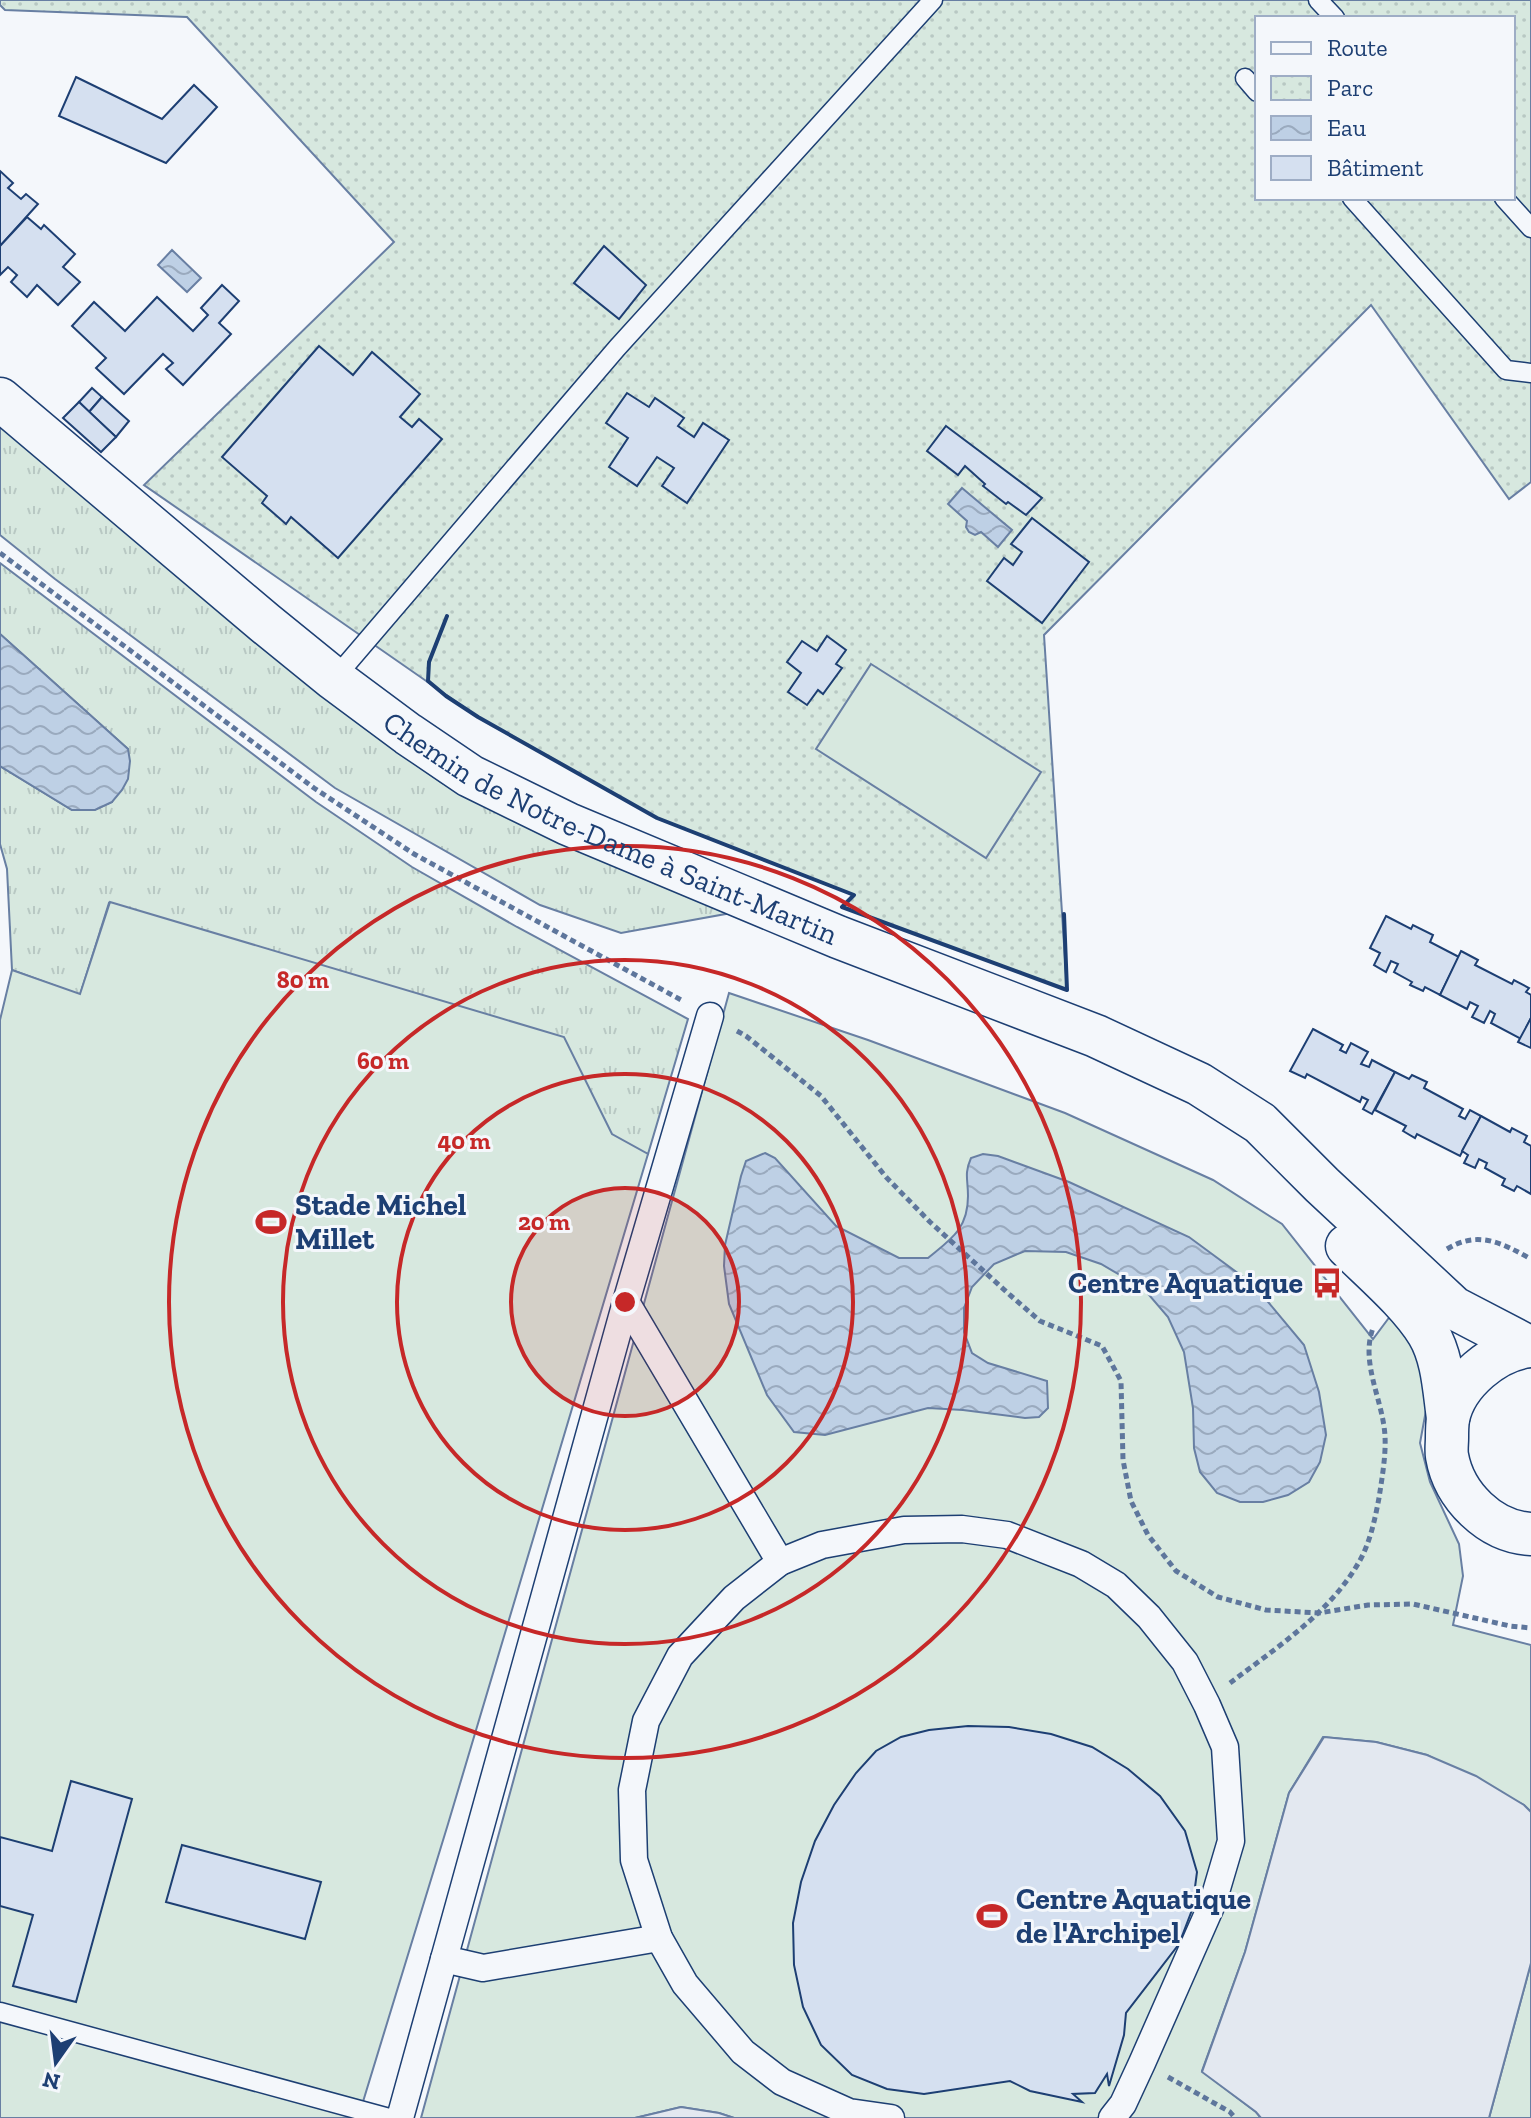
<svg xmlns="http://www.w3.org/2000/svg" width="1531" height="2118" viewBox="0 0 1531 2118" font-family="'Zilla Slab',serif">
<style>
.grass{fill:url(#grass-tufts);stroke:#687fa3;stroke-width:2}
.park{fill:url(#park-dots);stroke:#687fa3;stroke-width:2;fill-rule:evenodd}
.pitch{fill:#d7e8df;stroke:#687fa3;stroke-width:2}
.parking{fill:#e3e8f0;stroke:#687fa3;stroke-width:2}
.water{fill:url(#water-waves);stroke:#687fa3;stroke-width:2}
.building{fill:#d5e0f0;stroke:#1d3f73;stroke-width:2}
.lines{fill:none;stroke-linecap:round;stroke-linejoin:round}
.service-casing{stroke:#1d3f73;stroke-width:21}
.pedestrian-casing{stroke:#1d3f73;stroke-width:29}
.tertiary-casing{stroke:#1d3f73;stroke-width:45}
.path{stroke:#5e769c;stroke-width:5;stroke-dasharray:6 4;stroke-linecap:butt}
.service{stroke:#f4f7fb;stroke-width:18}
.pedestrian{stroke:#f4f7fb;stroke-width:26}
.tertiary{stroke:#f4f7fb;stroke-width:42}
.wall{stroke:#1d3f73;stroke-width:4}
.ring{fill:none;stroke:#c62828;stroke-width:4}
.labels{text-anchor:middle;stroke-width:6;stroke-linejoin:round;paint-order:stroke}
.street-label{font-size:30px;fill:#1d3f73;stroke:#f4f7fb}
.poi-label{font-size:30px;font-weight:bold;fill:#1d3f73;stroke:#f4f7fb;text-anchor:start}
.centre{fill:#c62828;stroke:#f4f7fb;stroke-width:4}
.ring-label{font-size:24px;text-anchor:middle;font-weight:bold;fill:#c62828;stroke:#f4f7fb;stroke-width:6;stroke-linejoin:round;paint-order:stroke}
</style>
<defs>
<pattern id="grass-tufts" width="24" height="20" patternUnits="userSpaceOnUse" patternTransform="scale(2)"><rect width="24" height="20" fill="#d7e8df"/><path d="M3 7l-1-3M5 7V3M7 7l1-3M15 17l-1-3M17 17v-4M19 17l1-3" fill="none" stroke="#b8c8c3"/></pattern>
<pattern id="park-dots" width="8" height="8" patternUnits="userSpaceOnUse" patternTransform="scale(2)"><rect width="8" height="8" fill="#d7e8df"/><path d="M2 2h.1M6 6h.1" fill="none" stroke="#b8c8c3" stroke-width="1.8" stroke-linecap="round"/></pattern>
<pattern id="water-waves" width="16" height="10" patternUnits="userSpaceOnUse" patternTransform="scale(2)"><rect width="16" height="10" fill="#bed0e5"/><path d="M0 5q4-4 8 0t8 0" fill="none" stroke="#9aaabe"/></pattern>
</defs>
<rect width="100%" height="100%" fill="#f4f7fb"/>
<!-- grass -->
<g class="grass">
<path d="M0 421 128 520 251 639 366 729 442 783 522 822 731 913 621 933 540 905 335 788 55 579 0 535Z"/>
<path d="M0 563 316 802 412 867 517 927 688 1019 648 1154 606 1146 109 903 80 995 12 970 7 869 0 844V766L72 810H94L112 802 128 749 0 634Z"/>
</g>
<!-- park -->
<path class="park" d="M0 0H1531V482L1509 499 1371 305 1044 635 1067 990 842 907 854 895 657 818 478 717 144 485 394 242 187 17 5 10 0 5ZM1257 18H1513V198H1257Z"/>
<!-- pitch -->
<g class="pitch">
<path d="M871 664 1041 772 986 858 816 749Z"/>
<path d="M110 902 564 1037 612 1134 648 1154 448 1824 358 2118H0V1020L12 970 80 994Z"/>
<path d="M729 993 868 1040 1065 1113 1213 1180 1282 1224 1373 1339 1391 1315 1415 1342 1429 1394 1420 1443 1430 1482 1459 1544 1463 1576 1453 1625 1531 1645V1812L1524 1805 1427 1755 1376 1742 1323 1737 1289 1793 1245 1952 1202 2071 1256 2112 1261 2118H734L719 2113 681 2107 635 2118H421Z"/>
<path d="M1531 1963V2118H1489Z"/>
</g>
<!-- parking -->
<g class="parking">
<path d="M1324 1737 1376 1742 1427 1755 1476 1776 1524 1805 1531 1812V1963L1489 2118H1261L1256 2112 1202 2072 1245 1952 1289 1793Z"/>
<path d="M681 2107 719 2113 734 2118H635Z"/>
</g>
<!-- water -->
<g class="water">
<path d="M172 250 201 278 187 292 158 265Z"/>
<path d="M962 488 1012 530 998 547 981 532 975 535 969 532 966 527 967 521 948 504Z"/>
<path d="M0 634 128 749 130 761 128 779 122 790 112 802 95 810H72L0 766Z"/>
<path d="M765 1153 775 1158 836 1226 899 1258H928C951 1239 968 1229 968 1196 968 1179 964 1174 971 1158L983 1154 998 1156 1069 1182 1189 1237 1254 1285 1304 1345 1319 1392 1326 1435 1320 1462 1309 1482 1288 1495 1263 1502H1240L1217 1493 1200 1472 1194 1448 1193 1408 1184 1352 1168 1317 1144 1289 1101 1264 1066 1252 1025 1251 994 1264 972 1287 964 1308V1332L972 1353 988 1363 1047 1381 1048 1408 1039 1417 1025 1418 963 1410 928 1408 825 1435 794 1432 767 1395 729 1304 724 1266 725 1245 741 1176 746 1161Z"/>
</g>
<!-- building -->
<g class="building">
<path d="M76 77 162 119 194 85 217 107 166 163 59 116Z"/>
<path d="M0 171 13 183 8 188 21 199 26 194 38 204 0 246Z"/>
<path d="M27 217 41 229 44 225 75 254 63 267 80 282 58 305 37 285 27 297 11 282 17 275 8 267 0 275V246Z"/>
<path d="M604 246 646 285 619 319 574 283Z"/>
<path d="M222 285 239 301 219 323 231 334 183 385 166 369 173 363 163 354 124 394 96 368 106 358 72 326 94 302 125 331 157 297 193 331 208 315 201 308Z"/>
<path d="M319 346 353 375 372 352 420 394 400 417 412 427 419 419 442 439 338 558 291 517 286 524 262 503 267 496 222 457Z"/>
<path d="M92 388 102 397 89 412 79 402Z"/>
<path d="M627 393 649 407 655 398 684 418 678 426 694 437 703 423 729 440 687 503 662 486 674 468 657 457 637 486 609 467 628 438 606 423Z"/>
<path d="M102 397 129 421 116 437 89 412Z"/>
<path d="M79 402 116 437 101 452 63 418Z"/>
<path d="M946 426 1042 498 1026 515 1008 502 1006 504 983 486 985 484 965 466 958 475 927 451Z"/>
<path d="M1032 518 1089 562 1042 623 987 581 1004 558 1013 565 1022 552 1011 544Z"/>
<path d="M827 636 846 650 836 664 842 668 823 694 818 690 807 705 788 692 801 673 787 662 802 641 817 651Z"/>
<path d="M1386 916 1411 929 1413 925 1433 935 1430 942 1459 957 1440 995 1425 987 1423 991 1410 985 1412 982 1394 972 1398 964 1391 961 1386 972 1374 965 1380 953 1370 948Z"/>
<path d="M1461 951 1478 960 1475 965 1512 984 1514 980 1529 988 1526 992 1531 995V1018L1521 1039 1491 1023 1495 1014 1490 1011 1484 1023 1472 1017 1478 1006 1470 1002 1467 1009 1440 995Z"/>
<path d="M1531 1018V1048L1518 1042Z"/>
<path d="M1313 1029 1343 1045 1340 1050 1346 1053 1351 1043 1368 1052 1361 1064 1369 1067 1372 1060 1395 1072 1372 1114 1363 1109 1368 1100 1362 1097 1360 1102 1307 1074 1305 1078 1290 1071Z"/>
<path d="M1395 1072 1409 1079 1412 1075 1427 1082 1424 1088 1463 1109 1459 1116 1465 1119 1470 1110 1481 1116 1460 1156 1417 1134 1415 1138 1403 1131 1406 1126 1375 1110Z"/>
<path d="M1481 1116 1510 1132 1512 1128 1527 1136 1524 1142 1531 1146V1194L1517 1186 1514 1191 1502 1185 1505 1179 1485 1168 1487 1163 1479 1159 1475 1168 1464 1163 1468 1155 1462 1151Z"/>
<path d="M968 1726 1009 1727 1051 1734 1092 1747 1128 1769 1160 1796 1185 1831 1197 1872 1192 1910 1179 1944 1126 2013 1124 2035 1109 2086 1107 2074 1095 2093 1073 2094 1082 2102 1030 2091 1010 2081 924 2094 887 2089 852 2075 821 2045 803 2007 794 1965 793 1923 801 1882 815 1841 834 1805 856 1773 876 1751 901 1737 929 1730Z"/>
<path d="M71 1781 132 1799 76 2002 13 1986 33 1915 0 1906V1837L52 1851Z"/>
<path d="M182 1845 321 1882 305 1939 166 1902Z"/>
</g>
<g class="lines">
<!-- service casing -->
<g class="service-casing">
<g id="service">
<path d="M1318 0 1335 18"/>
<path d="M1245 78 1257 92"/>
<path d="M1352 198 1506 370 1531 373"/>
<path d="M1504 198 1531 228"/>
<path d="M334 679 617 348 933 0"/>
<path d="M0 2012 389 2118"/>
</g>
</g>
<!-- pedestrian casing -->
<g class="pedestrian-casing">
<g id="pedestrian">
<path d="M626 1302 780 1562"/>
<path d="M659 1938 483 1968 444 1959 626 1302 710 1016"/>
<path d="M400 2118 444 1959"/>
<path d="M891 2118 849 2112 782 2082 743 2052 685 1984 659 1938 634 1860 632 1790 646 1721 680 1656 734 1598 780 1562 822 1545 904 1530 962 1529 1007 1535 1081 1564 1116 1585 1149 1617 1185 1662 1207 1705 1225 1747 1231 1841 1213 1902 1142 2063 1123 2104 1112 2118"/>
</g>
</g>
<!-- tertiary casing -->
<g class="tertiary-casing">
<g id="tertiary">
<path id="s1" d="M0 399 265 623 334 679 408 734 470 776 568 824 838 937 1096 1036 1199 1084 1260 1123 1322 1185 1454 1308 1527 1346"/>
<path d="M1347 1246C1373 1272 1409 1302 1428 1333 1443 1358 1444 1390 1448 1418"/>
<path d="M1531 1346C1495 1349 1455 1383 1448 1419 1447 1425 1447 1432 1447 1438 1447 1443 1446 1450 1447 1456 1454 1496 1490 1532 1531 1534"/>
</g>
</g>
<!-- path -->
<g class="path">
<path d="M0 553 314 788 414 854 683 1001"/>
<path d="M737 1031 746 1036 821 1096 886 1177 930 1222 1010 1295 1040 1321 1102 1346 1121 1381 1123 1460 1131 1501 1148 1535 1176 1571 1218 1597 1266 1610 1319 1613 1368 1605 1413 1604 1510 1626 1531 1628"/>
<path d="M1447 1249C1478 1230 1502 1243 1531 1259"/>
<path d="M1230 1683C1276 1648 1330 1613 1359 1562 1370 1543 1375 1519 1379 1498 1382 1478 1386 1456 1385 1436 1383 1400 1360 1363 1373 1328"/>
<path d="M1168 2077 1230 2112 1235 2118"/>
</g>
<!-- service -->
<use href="#service" class="service"/>
<!-- pedestrian -->
<use href="#pedestrian" class="pedestrian"/>
<!-- tertiary -->
<use href="#tertiary" class="tertiary"/>
<!-- wall -->
<path class="wall" d="M447 616 429 662 428 681 446 696 478 717 657 818 854 895 842 907 1067 990 1064 914"/>
</g>
<!-- distance rings -->
<circle cx="625" cy="1302" r="114" fill="#c62828" fill-opacity=".12"/>
<g class="ring">
<circle cx="625" cy="1302" r="114"/>
<circle cx="625" cy="1302" r="228"/>
<circle cx="625" cy="1302" r="342"/>
<circle cx="625" cy="1302" r="456"/>
</g>
<!-- icons -->
<defs>
<g id="stadium-bare" transform="scale(2.4)"><path d="M0-5a6.5 5 0 1 0 0 10a6.5 5 0 1 0 0-10ZM-3.5-1.8h7v3.6h-7Z" fill="#c62828" stroke="#f4f7fb" stroke-width="2.5" paint-order="stroke"/></g>
<g id="bus-bare" transform="scale(2.4)"><path d="M-5-6H5V4H4V6H2V4H-2V6H-4V4H-5ZM-3.5-4V0h7V-4ZM-3.5 1.2v1.5H-2V1.2ZM2 1.2v1.5H3.5V1.2Z" fill="#c62828" stroke="#f4f7fb" stroke-width="2.5" paint-order="stroke"/></g>
</defs>
<g fill-rule="evenodd">
<use href="#stadium-bare" x="271" y="1222"/>
<use href="#bus-bare" x="1327" y="1283"/>
<use href="#stadium-bare" x="992" y="1916"/>
</g>
<g class="labels">
<!-- street labels -->
<g class="street-label">
<text dy="10" stroke="none"><textPath href="#s1" startOffset="752">Chemin de Notre-Dame à Saint-Martin</textPath></text>
</g>
<!-- poi labels -->
<g class="poi-label">
<text x="295" y="1215">Stade Michel<tspan x="295" dy="34">Millet</tspan></text>
<text x="1303" y="1293" text-anchor="end">Centre Aquatique</text>
<text x="1016" y="1909">Centre Aquatique<tspan x="1016" dy="34">de l'Archipel</tspan></text>
</g>
</g>
<circle cx="625" cy="1302" r="12" class="centre"/>
<g class="ring-label">
<text x="303" y="988">80 m</text>
<text x="383" y="1069">60 m</text>
<text x="464" y="1149">40 m</text>
<text x="544" y="1230">20 m</text>
</g>
<!-- legend -->
<rect x="1255" y="16" width="260" height="184" fill="#f4f7fb" stroke="#9eadc5" stroke-width="2"/>
<rect x="1271" y="42" width="40" height="12" fill="#f4f7fb" stroke="#9eadc5" stroke-width="2"/>
<text x="1327" y="56" font-size="24" fill="#1d3f73">Route</text>
<rect x="1271" y="76" width="40" height="24" fill="url(#park-dots)" stroke="#9eadc5" stroke-width="2"/>
<text x="1327" y="96" font-size="24" fill="#1d3f73">Parc</text>
<rect x="1271" y="116" width="40" height="24" fill="url(#water-waves)" stroke="#9eadc5" stroke-width="2"/>
<text x="1327" y="136" font-size="24" fill="#1d3f73">Eau</text>
<rect x="1271" y="156" width="40" height="24" fill="#d5e0f0" stroke="#9eadc5" stroke-width="2"/>
<text x="1327" y="176" font-size="24" fill="#1d3f73">Bâtiment</text>
<!-- north arrow -->
<g transform="translate(56 2062) rotate(194)" stroke="#f4f7fb" stroke-width="6" paint-order="stroke">
<path d="M0-6L14 30L0 20L-14 30Z" fill="#1d3f73"/>
<text y="-12" font-size="22" font-weight="bold" text-anchor="middle" fill="#1d3f73">N</text>
</g>
</svg>
